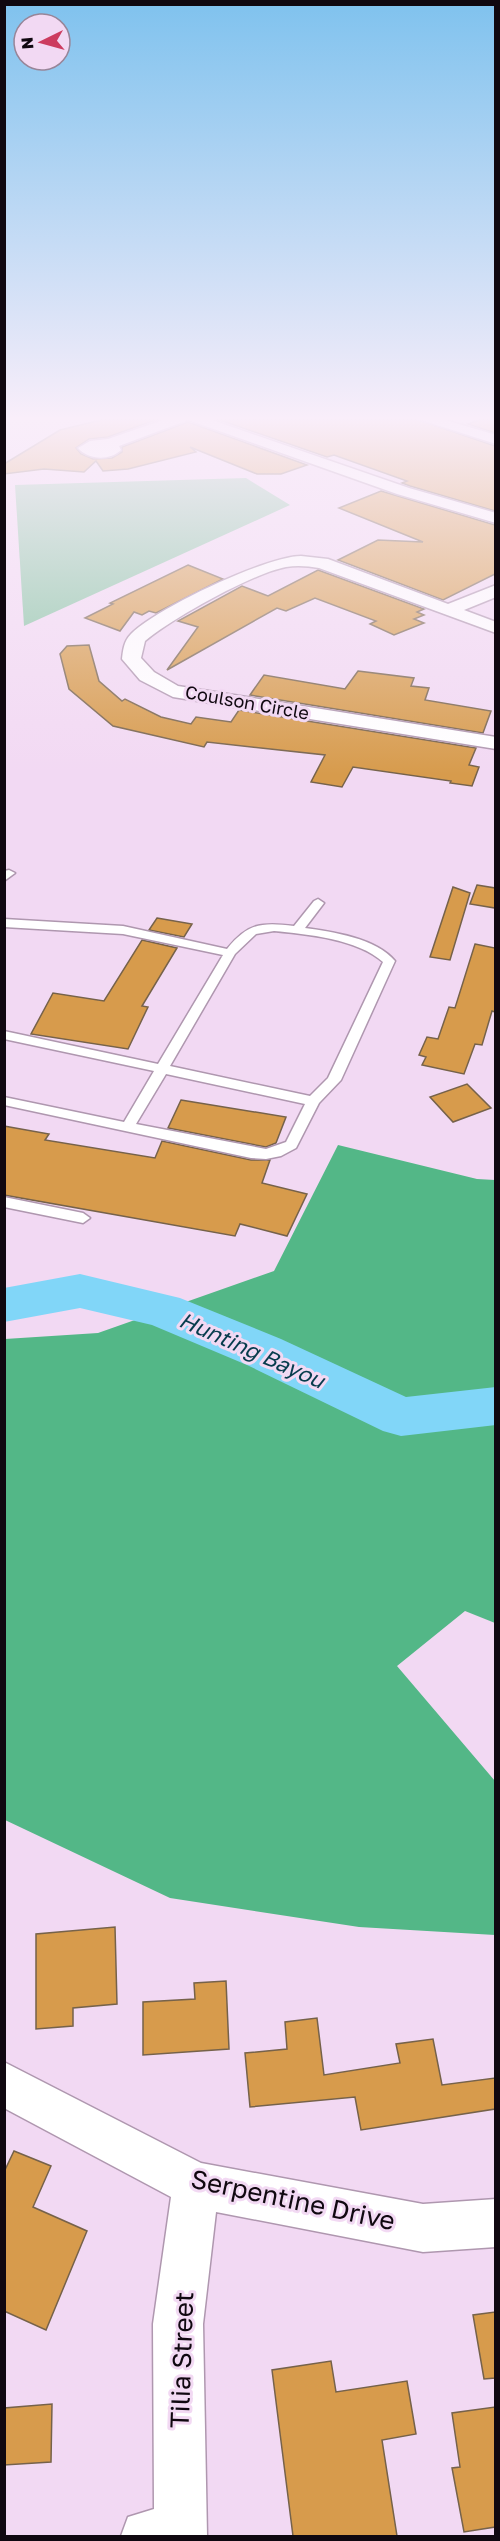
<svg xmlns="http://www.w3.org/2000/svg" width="500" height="2541" viewBox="0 0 500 2541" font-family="'Golos Text',sans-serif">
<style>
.green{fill:#87c4a3}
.forest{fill:#53b787}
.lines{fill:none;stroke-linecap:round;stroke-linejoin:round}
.river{fill:#81d6f8;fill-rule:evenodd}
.building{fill:#d79b4c;stroke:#76624a;stroke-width:1.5}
.lane-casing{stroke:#af97af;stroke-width:3}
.street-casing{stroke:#af97af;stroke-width:3}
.lane{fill:#fff;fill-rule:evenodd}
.street{fill:#fff;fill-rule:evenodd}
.labels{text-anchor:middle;stroke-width:6;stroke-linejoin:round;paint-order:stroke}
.far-street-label{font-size:18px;fill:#100810;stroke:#f2d9f3}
.water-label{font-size:22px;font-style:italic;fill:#073c4d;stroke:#f2d9f3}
.near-street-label{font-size:26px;fill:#100810;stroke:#f2d9f3}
</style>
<rect width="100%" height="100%" fill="#f2d9f3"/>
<!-- green -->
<path class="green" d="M246 478 290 505 24 626 15 485Z"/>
<!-- forest -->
<path class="forest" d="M338 1145 477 1179 495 1180V1623L465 1611 397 1666 495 1781V1935L359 1927 170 1898 5 1820V1339L98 1333 274 1271Z"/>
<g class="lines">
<!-- river -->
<path class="river" d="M80 1274 180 1298 281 1339 406 1397 496 1387V1425L401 1436 383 1431 247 1365 152 1325 80 1308 4 1322V1288Z"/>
</g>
<!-- building -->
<g class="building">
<path d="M105 419H158L108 437 89 439 76 448 81 454 93 459 112 458 122 452V447L188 422 307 465 281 474H257L190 447 196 452 128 469 103 471 96 461 84 472 44 469 4 474V464L60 430Z"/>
<path d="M217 419H416L495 446V511L410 486 402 483 407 481 334 455 327 457Z"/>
<path d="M481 419H495V433L468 424Z"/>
<path d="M381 491 495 525V574L443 600 338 560 378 540 423 542 339 508Z"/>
<path d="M188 565 223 579 156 613 149 611 142 615 134 612 120 631 85 618 113 604 110 603Z"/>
<path d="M318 570 424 609 417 612 424 615 414 619 424 623 394 635 370 624 376 621 315 598 286 611 277 608 167 670 198 627 178 621 242 586 268 596Z"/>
<path d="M89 645 99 681 122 701 125 699 161 717 191 724 196 717 231 722 239 710 476 748 469 765 479 767 472 786 450 783 451 781 353 767 342 787 311 782 325 755 207 742 204 747 113 726 69 689 60 654 67 646Z"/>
<path d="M358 671 414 678 411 686 429 688 425 700 491 711 483 733 250 695 264 675 345 689Z"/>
<path d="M477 885 495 888V908L470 904Z"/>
<path d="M453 887 470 893 450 960 430 957Z"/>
<path d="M157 918 192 924 184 937 149 930Z"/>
<path d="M142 940 177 948 142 1006 148 1007 128 1049 31 1034 53 993 104 1001Z"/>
<path d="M475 944 495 948V1012L492 1011 482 1045 475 1044 464 1074 422 1065 426 1057 419 1055 427 1037 438 1039 449 1007 455 1008Z"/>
<path d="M467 1084 491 1108 453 1122 430 1097Z"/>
<path d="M181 1100 286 1117 276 1143 266 1147 168 1128Z"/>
<path d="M4 1126 49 1134 45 1140 155 1158 162 1141 251 1160H270L262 1183 307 1194 287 1236 240 1224 235 1236 4 1195Z"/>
<path d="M115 1927 117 2004 73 2008V2026L36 2029V1934Z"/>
<path d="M226 1981 229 2049 143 2055V2002L195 1999 194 1983Z"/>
<path d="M317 2018 324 2075 400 2063 396 2044 433 2039 442 2085 495 2078V2109L361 2130 355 2097 250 2107 245 2053 287 2049 285 2022Z"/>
<path d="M14 2151 51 2166 33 2207 87 2231 46 2330 4 2311V2172Z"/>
<path d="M495 2312V2378L484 2379 473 2315Z"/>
<path d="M331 2361 336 2392 407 2381 416 2434 382 2440 397 2536H293L272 2370Z"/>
<path d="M52 2404 51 2462 4 2465V2408Z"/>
<path d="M495 2407V2527L464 2532 452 2468 460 2467 452 2413Z"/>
</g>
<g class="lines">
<!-- lane casing -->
<g class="lane-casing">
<g id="lane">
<path d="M9 870 15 873 4 881V871Z"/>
<path d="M318 899 324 903 305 928C333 932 376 938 395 961L341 1080 319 1103 296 1148 281 1156 266 1159 251 1158 4 1105V1097L124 1122 154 1071 4 1039V1031L158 1064 223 955 123 934 4 927V919L123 926 227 949C248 923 262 922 294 926L314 901ZM274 931C306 934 358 939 383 962L328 1078 310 1096 170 1066 235 954 256 934ZM166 1074 305 1104 286 1142 266 1149 136 1124Z"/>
<path d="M4 1197 83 1213 90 1218 83 1223 4 1207Z"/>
</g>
</g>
<!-- street casing -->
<g class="street-casing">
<g id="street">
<path d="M166 419H209L409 488 496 513V523L397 494 188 420 119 446 121 450C110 461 88 460 78 448L90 441 108 439Z"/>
<path d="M418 419H442L496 435V444Z"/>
<path d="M301 556 328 559 448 604 496 585V597L464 610 496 622V633L319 568C308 566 297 565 286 567 251 574 173 618 145 641L141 658 154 672 178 686 496 737V749L173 697 140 680 122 659C123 650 124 641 131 634 155 609 267 556 301 556Z"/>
<path d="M4 2062 201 2163 423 2204 496 2199V2247L423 2252 216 2212 203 2324 207 2536H121L128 2517 154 2509 153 2324 171 2197 4 2108Z"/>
</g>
</g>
<!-- lane -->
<use href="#lane" class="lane"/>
<!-- street -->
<use href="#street" class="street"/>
</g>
<!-- sky -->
<linearGradient id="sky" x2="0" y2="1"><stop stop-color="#7fc2ee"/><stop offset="0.54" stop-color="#f9eefa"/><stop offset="1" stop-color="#f9eefa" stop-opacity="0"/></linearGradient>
<rect width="500" height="775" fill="url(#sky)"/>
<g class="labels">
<!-- far-street labels -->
<g class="far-street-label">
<text transform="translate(247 703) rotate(10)" y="6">Coulson Circle</text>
</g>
<!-- water labels -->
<g class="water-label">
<text transform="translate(252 1350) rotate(24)" y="8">Hunting Bayou</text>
</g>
<!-- near-street labels -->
<g class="near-street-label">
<text transform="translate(293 2200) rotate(12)" y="9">Serpentine Drive</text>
<text transform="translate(182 2360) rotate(-88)" y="9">Tilia Street</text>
</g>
</g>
<!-- border -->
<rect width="500" height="2541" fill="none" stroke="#100810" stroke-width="12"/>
<!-- north arrow -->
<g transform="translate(42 42) rotate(265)"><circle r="28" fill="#f2d9f3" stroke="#988598" stroke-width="1.5"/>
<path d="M0-4.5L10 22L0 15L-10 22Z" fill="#cc3c5f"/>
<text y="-9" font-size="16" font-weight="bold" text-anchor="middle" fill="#100810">N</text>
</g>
</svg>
